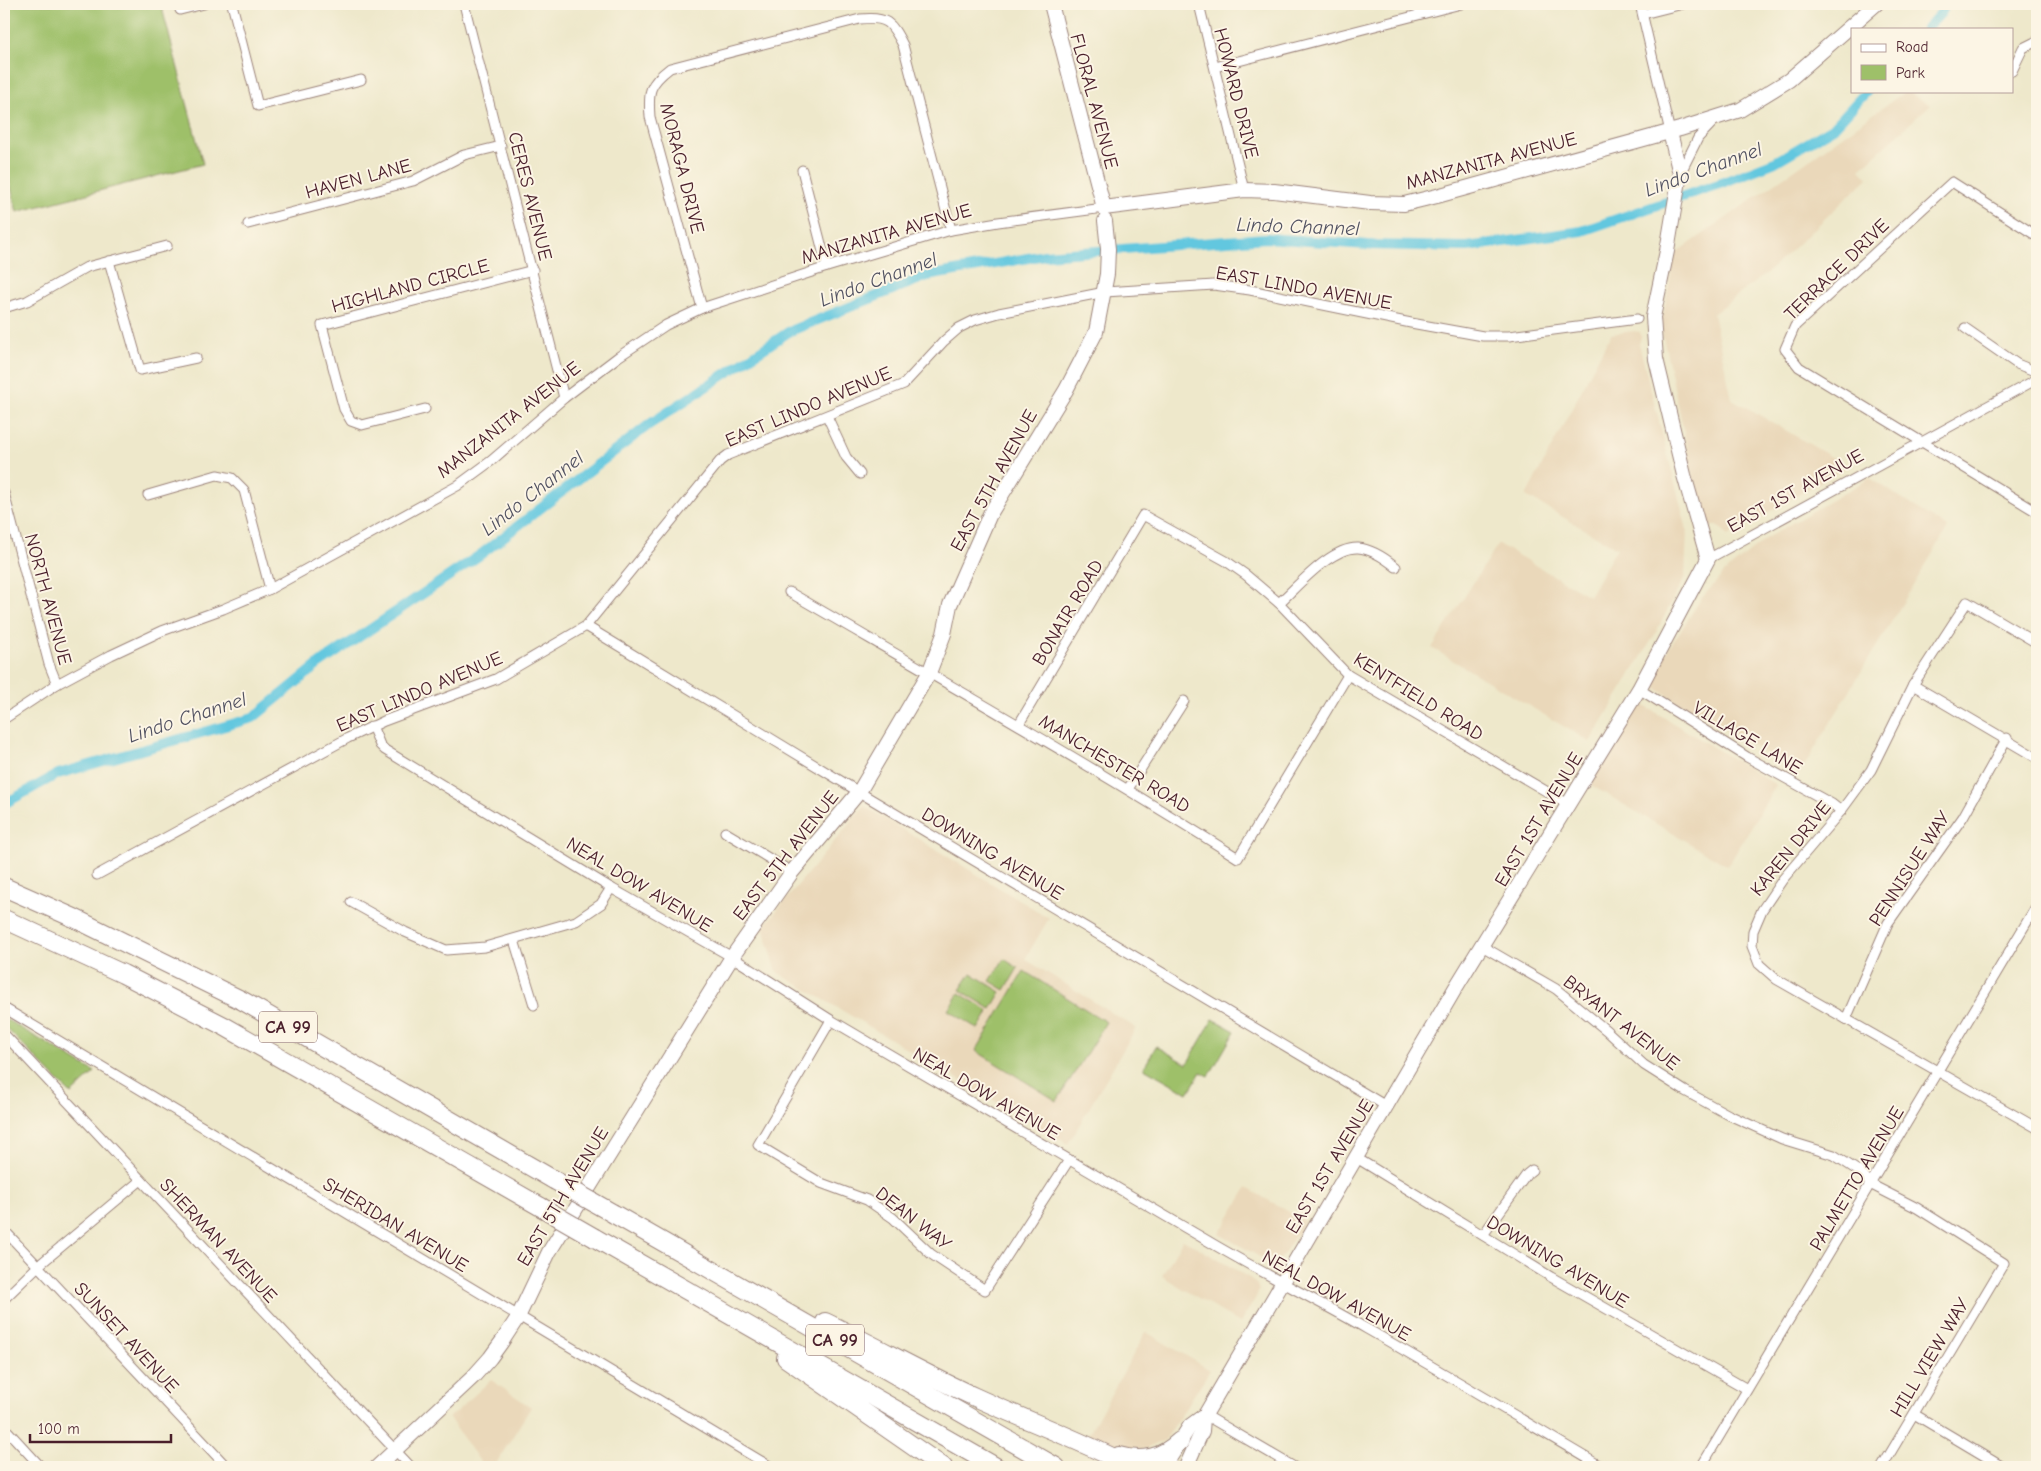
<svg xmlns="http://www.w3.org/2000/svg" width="2041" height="1471" viewBox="0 0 2041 1471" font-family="'Comic Neue',sans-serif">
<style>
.built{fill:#ead8ba}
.green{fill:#9ec069;stroke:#74704a}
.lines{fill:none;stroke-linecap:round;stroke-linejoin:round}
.canal{stroke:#62c7df;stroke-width:10}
.street-casing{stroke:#9c847b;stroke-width:11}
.secondary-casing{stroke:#9c847b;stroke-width:16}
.highway-casing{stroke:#9c847b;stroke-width:20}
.street{stroke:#fff;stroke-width:9}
.secondary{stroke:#fff;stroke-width:14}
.highway{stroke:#fff;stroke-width:18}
.highway-bridge-casing{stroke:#9c847b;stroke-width:20;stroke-linecap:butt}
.highway-bridge{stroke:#fff;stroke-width:18}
.labels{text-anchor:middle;stroke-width:4;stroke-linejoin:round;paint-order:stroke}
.shield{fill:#fcf5e5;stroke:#7f5f63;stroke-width:1}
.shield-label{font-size:18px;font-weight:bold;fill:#4a1f2b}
.street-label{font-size:19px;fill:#4a1f2b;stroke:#fcf5e5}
.water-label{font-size:20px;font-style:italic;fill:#515161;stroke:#fcf5e5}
</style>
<rect width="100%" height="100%" fill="#fcf5e5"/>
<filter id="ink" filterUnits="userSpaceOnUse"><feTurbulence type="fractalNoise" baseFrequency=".02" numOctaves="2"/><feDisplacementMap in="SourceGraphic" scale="10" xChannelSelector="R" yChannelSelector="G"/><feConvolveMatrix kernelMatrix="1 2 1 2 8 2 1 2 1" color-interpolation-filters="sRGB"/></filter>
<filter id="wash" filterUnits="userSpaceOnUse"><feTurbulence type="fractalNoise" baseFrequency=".0096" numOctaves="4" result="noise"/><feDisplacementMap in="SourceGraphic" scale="20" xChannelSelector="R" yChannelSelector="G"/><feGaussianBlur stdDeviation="1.12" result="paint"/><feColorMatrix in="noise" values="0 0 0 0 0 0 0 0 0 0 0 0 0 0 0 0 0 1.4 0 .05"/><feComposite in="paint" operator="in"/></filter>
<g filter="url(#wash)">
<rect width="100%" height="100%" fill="#eee8cb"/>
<!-- built -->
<g class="built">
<path d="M1906 91 1930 105 1860 169 1868 178 1768 272 1713 314 1732 399 1847 466 1728 536 1723 530 1715 525 1705 529 1661 327 1675 254Z"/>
<path d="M1634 331 1640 332 1641 337 1639 344 1687 530 1685 576 1654 636 1590 742 1432 648 1498 544 1589 596 1617 548 1526 496 1611 334Z"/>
<path d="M1870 478 1948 528 1800 773 1652 686 1653 673 1701 599 1725 572 1768 537Z"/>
<path d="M1645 706 1776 785 1728 866 1589 784 1635 709Z"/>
<path d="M864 806 1049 918 1025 959 1136 1028 1068 1144 777 972 763 927Z"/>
<path d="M1247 1188 1305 1221 1277 1264 1271 1263 1219 1234Z"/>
<path d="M1183 1239 1251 1279 1257 1285 1259 1291 1254 1301 1240 1323 1162 1276Z"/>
<path d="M1146 1332 1210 1370 1165 1440 1146 1449 1120 1448 1087 1437Z"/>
<path d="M491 1380 531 1407 494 1467H484L449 1418Z"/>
</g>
<!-- green -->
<g class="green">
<path d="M4 4H161L203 164 17 212 4 160Z"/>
<path d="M1004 959 1018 968 1005 990 990 981Z"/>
<path d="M1024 971 1106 1022 1057 1101 976 1051Z"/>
<path d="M971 973 1001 992 991 1009 960 990Z"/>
<path d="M959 993 989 1011 978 1029 948 1010Z"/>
<path d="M1213 1019 1235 1031 1209 1076 1201 1072 1188 1093 1144 1068 1156 1046 1187 1064Z"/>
<path d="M5 1020 9 1021 95 1072 71 1094 4 1026Z"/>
</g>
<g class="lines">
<!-- canal -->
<g class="canal">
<path d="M1926 29 1941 13 1946 4"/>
<path d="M4 804 58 774 253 718 319 664 480 555 650 424 790 331 927 276 1045 255 1266 238 1368 245 1467 247 1582 231 1719 184 1775 162 1833 128 1867 91"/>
</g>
</g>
</g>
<g filter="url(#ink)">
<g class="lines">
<!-- street casing -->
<g class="street-casing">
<g id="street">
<path d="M232 4 258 106 361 80"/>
<path d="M464 4 564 398"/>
<path d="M1199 4 1244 190"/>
<path d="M1640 4 1670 132"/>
<path d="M180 10 204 4"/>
<path d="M1643 14 1683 4"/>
<path d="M1215 67 1461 4"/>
<path d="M2012 71 2023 48 2037 41"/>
<path d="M802 170 827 267"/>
<path d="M1680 174 1698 138 1715 120"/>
<path d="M248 224 413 181 464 155 501 146"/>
<path d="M2037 236 1952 182 1795 326 1785 349 1799 367 2037 512"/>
<path d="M109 261 140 370 196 358"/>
<path d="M4 308 27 301 87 267 167 246"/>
<path d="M702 308 650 117C648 91 649 84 670 68L860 19C887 16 891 22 903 45L951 230"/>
<path d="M1965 328 2017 364 2037 372"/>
<path d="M425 409 362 425 351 421 344 409 322 325 533 270"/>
<path d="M827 416 846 457 860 474"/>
<path d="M4 493 49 664 57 684"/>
<path d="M148 495 217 475 232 478 244 490 270 589"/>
<path d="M1708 559 2037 379"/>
<path d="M789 592C939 679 1091 765 1238 858L1348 675"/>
<path d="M1279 603C1298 586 1331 547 1358 548 1372 549 1385 558 1396 567"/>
<path d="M586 626 859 792 1386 1106"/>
<path d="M2037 643 1967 602 1913 685 1871 770 1841 811 1783 879 1762 910 1753 931 1752 946 1759 964 1776 979 2037 1128"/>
<path d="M1913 685 2037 758"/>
<path d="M1639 689 1747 757 1832 804 1841 811"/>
<path d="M4 719 57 684 111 655 162 631 223 609 270 589 457 486 491 461 564 398 618 357 666 325 702 308 827 267 951 230 998 222 1104 208V213"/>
<path d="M1019 724 1143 515 1226 561 1246 575 1279 603 1348 675 1568 804"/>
<path d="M372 726 380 745 385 750 611 888 732 957 831 1020 1208 1241C1260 1272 1315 1299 1367 1329 1446 1374 1524 1421 1602 1467"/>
<path d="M1128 789 1184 701"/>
<path d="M725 832 792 872"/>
<path d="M97 875 348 738 384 721 496 679 586 626 720 461 728 455 904 384 944 341 959 328 975 320 999 313 1105 292 1214 285 1250 290 1411 323 1483 336H1509L1637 319"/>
<path d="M351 902 405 932 446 950 485 947 576 921 601 904 611 888"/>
<path d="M514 940 534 1005"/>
<path d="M1482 946 1556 989 1606 1030 1644 1065 1685 1091 1729 1115 1782 1139 1834 1155 1863 1174 1870 1184 1917 1208 2004 1263 1882 1467"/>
<path d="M4 1008 771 1467"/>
<path d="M1846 1019 1888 923 1963 817 2007 738"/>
<path d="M831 1020 758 1145 821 1183 867 1200 893 1218 931 1254 985 1290 1069 1160"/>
<path d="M4 1034 411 1467"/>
<path d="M1355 1157 1551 1277 1747 1389"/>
<path d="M4 1230 227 1467"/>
<path d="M1483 1235 1527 1174 1532 1170"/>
<path d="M4 1299 38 1266 141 1180"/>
<path d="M1914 1414 2003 1467"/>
<path d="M1205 1415 1294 1467"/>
<path d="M4 1427 41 1467"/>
<path d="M1701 1467 2037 905"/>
</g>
</g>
<!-- secondary casing -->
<g class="secondary-casing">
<g id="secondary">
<path d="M1051 4 1104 208 1244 190 1274 191 1370 203 1404 204 1437 196 1680 129 1740 110 1789 80 1876 4"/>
<path d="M377 1467 473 1377 490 1358 503 1340 518 1317 549 1252 732 957 792 872 859 792 929 673 944 634 950 605 990 514 1066 390 1096 332 1107 274 1108 249 1105 221"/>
<path d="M1164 1467 1190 1426 1205 1415 1456 987 1639 689 1708 559 1684 475 1656 359 1653 317 1667 251 1680 174 1670 132"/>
<path d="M1186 1467 1202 1431 1203 1418"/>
</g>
</g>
<!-- highway casing -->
<g class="highway-casing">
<g id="highway">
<path d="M4 887 74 918 243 1001 554 1180"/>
<path d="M4 919 123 974 224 1026 541 1207"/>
<path d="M614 1214 1056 1467"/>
<path d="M595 1238 996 1467"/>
<path d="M825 1322C876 1346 924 1374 975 1397 1027 1421 1081 1440 1132 1467"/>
<path d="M786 1358 943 1467"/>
<path d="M1119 1456C1144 1463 1162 1458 1180 1441"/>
</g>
</g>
<!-- street -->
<use href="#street" class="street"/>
<!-- secondary -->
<use href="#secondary" class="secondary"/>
<!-- highway -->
<use href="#highway" class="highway"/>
<!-- highway-bridge casing -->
<g class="highway-bridge-casing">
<g id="highway-bridge">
<path d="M554 1180 614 1214"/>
<path d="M541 1207 595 1238"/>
</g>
</g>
<!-- highway-bridge -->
<use href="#highway-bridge" class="highway-bridge"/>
</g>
</g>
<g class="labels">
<!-- shield labels -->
<g class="shield">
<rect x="259" y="1011.5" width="58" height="31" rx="4"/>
<rect x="806" y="1324.5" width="58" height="31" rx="4"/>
</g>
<g class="shield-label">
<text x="288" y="1033">CA 99</text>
<text x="835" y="1346">CA 99</text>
</g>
<!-- street labels -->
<g class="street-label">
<text transform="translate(1237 93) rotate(76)" y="7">HOWARD DRIVE</text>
<text transform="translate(1095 101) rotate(75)" y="7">FLORAL AVENUE</text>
<text transform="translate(1491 160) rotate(-15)" y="7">MANZANITA AVENUE</text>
<text transform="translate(683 168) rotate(76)" y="7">MORAGA DRIVE</text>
<text transform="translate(358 178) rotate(-15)" y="7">HAVEN LANE</text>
<text transform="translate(531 196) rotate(76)" y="7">CERES AVENUE</text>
<text transform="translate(886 233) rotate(-16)" y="7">MANZANITA AVENUE</text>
<text transform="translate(1836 269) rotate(-44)" y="7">TERRACE DRIVE</text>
<text transform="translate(410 285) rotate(-15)" y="7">HIGHLAND CIRCLE</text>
<text transform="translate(1304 287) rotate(10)" y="7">EAST LINDO AVENUE</text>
<text transform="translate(808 406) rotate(-23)" y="7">EAST LINDO AVENUE</text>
<text transform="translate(508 419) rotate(-38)" y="7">MANZANITA AVENUE</text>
<text transform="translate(993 480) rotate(-61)" y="7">EAST 5TH AVENUE</text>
<text transform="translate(1795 490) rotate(-29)" y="7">EAST 1ST AVENUE</text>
<text transform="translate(49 599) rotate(75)" y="7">NORTH AVENUE</text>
<text transform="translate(1067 612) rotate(-59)" y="7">BONAIR ROAD</text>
<text transform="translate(419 691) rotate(-23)" y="7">EAST LINDO AVENUE</text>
<text transform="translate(1419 696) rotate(32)" y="7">KENTFIELD ROAD</text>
<text transform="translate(1748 737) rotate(31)" y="7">VILLAGE LANE</text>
<text transform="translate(1115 763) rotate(31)" y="7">MANCHESTER ROAD</text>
<text transform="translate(1538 819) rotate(-59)" y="7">EAST 1ST AVENUE</text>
<text transform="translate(1790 848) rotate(-51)" y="7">KAREN DRIVE</text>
<text transform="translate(993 853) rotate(31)" y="7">DOWNING AVENUE</text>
<text transform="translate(785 855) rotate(-52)" y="7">EAST 5TH AVENUE</text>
<text transform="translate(1909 868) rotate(-57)" y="7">PENNISUE WAY</text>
<text transform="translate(640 884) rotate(31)" y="7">NEAL DOW AVENUE</text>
<text transform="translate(1622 1022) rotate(38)" y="7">BRYANT AVENUE</text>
<text transform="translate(987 1093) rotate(30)" y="7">NEAL DOW AVENUE</text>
<text transform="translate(1329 1166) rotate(-59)" y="7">EAST 1ST AVENUE</text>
<text transform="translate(1856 1178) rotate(-59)" y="7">PALMETTO AVENUE</text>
<text transform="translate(562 1196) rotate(-59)" y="7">EAST 5TH AVENUE</text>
<text transform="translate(914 1218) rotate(38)" y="7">DEAN WAY</text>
<text transform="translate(396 1224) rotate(31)" y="7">SHERIDAN AVENUE</text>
<text transform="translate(219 1240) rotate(47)" y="7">SHERMAN AVENUE</text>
<text transform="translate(1558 1261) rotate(31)" y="7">DOWNING AVENUE</text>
<text transform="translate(1337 1295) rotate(29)" y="7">NEAL DOW AVENUE</text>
<text transform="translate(127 1337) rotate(47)" y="7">SUNSET AVENUE</text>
<text transform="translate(1929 1357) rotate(-59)" y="7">HILL VIEW WAY</text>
</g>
<!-- water labels -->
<g class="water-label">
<text transform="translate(1703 169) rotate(-20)" y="7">Lindo Channel</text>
<text transform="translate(1298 226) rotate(2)" y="7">Lindo Channel</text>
<text transform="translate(878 279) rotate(-20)" y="7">Lindo Channel</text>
<text transform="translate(532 493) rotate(-38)" y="7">Lindo Channel</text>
<text transform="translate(187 717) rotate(-18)" y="7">Lindo Channel</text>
</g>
</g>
<!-- margin -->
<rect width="2041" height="1471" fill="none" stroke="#fcf5e5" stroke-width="20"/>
<!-- legend -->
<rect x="1851" y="28" width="162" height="65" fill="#fcf5e5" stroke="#b59f9b"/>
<rect x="1861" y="44" width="25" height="8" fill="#ffffff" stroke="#b59f9b"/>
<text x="1896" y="52" font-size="15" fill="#4a1f2b">Road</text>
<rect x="1861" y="65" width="25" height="15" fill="#9ec069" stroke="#b59f9b"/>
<text x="1896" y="78" font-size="15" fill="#4a1f2b">Park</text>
<!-- scale -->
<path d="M30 1434v8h141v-8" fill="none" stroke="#4a1f2b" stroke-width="2.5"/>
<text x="38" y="1434" font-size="15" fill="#4a1f2b" stroke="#fcf5e5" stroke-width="4" paint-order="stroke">100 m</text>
</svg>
